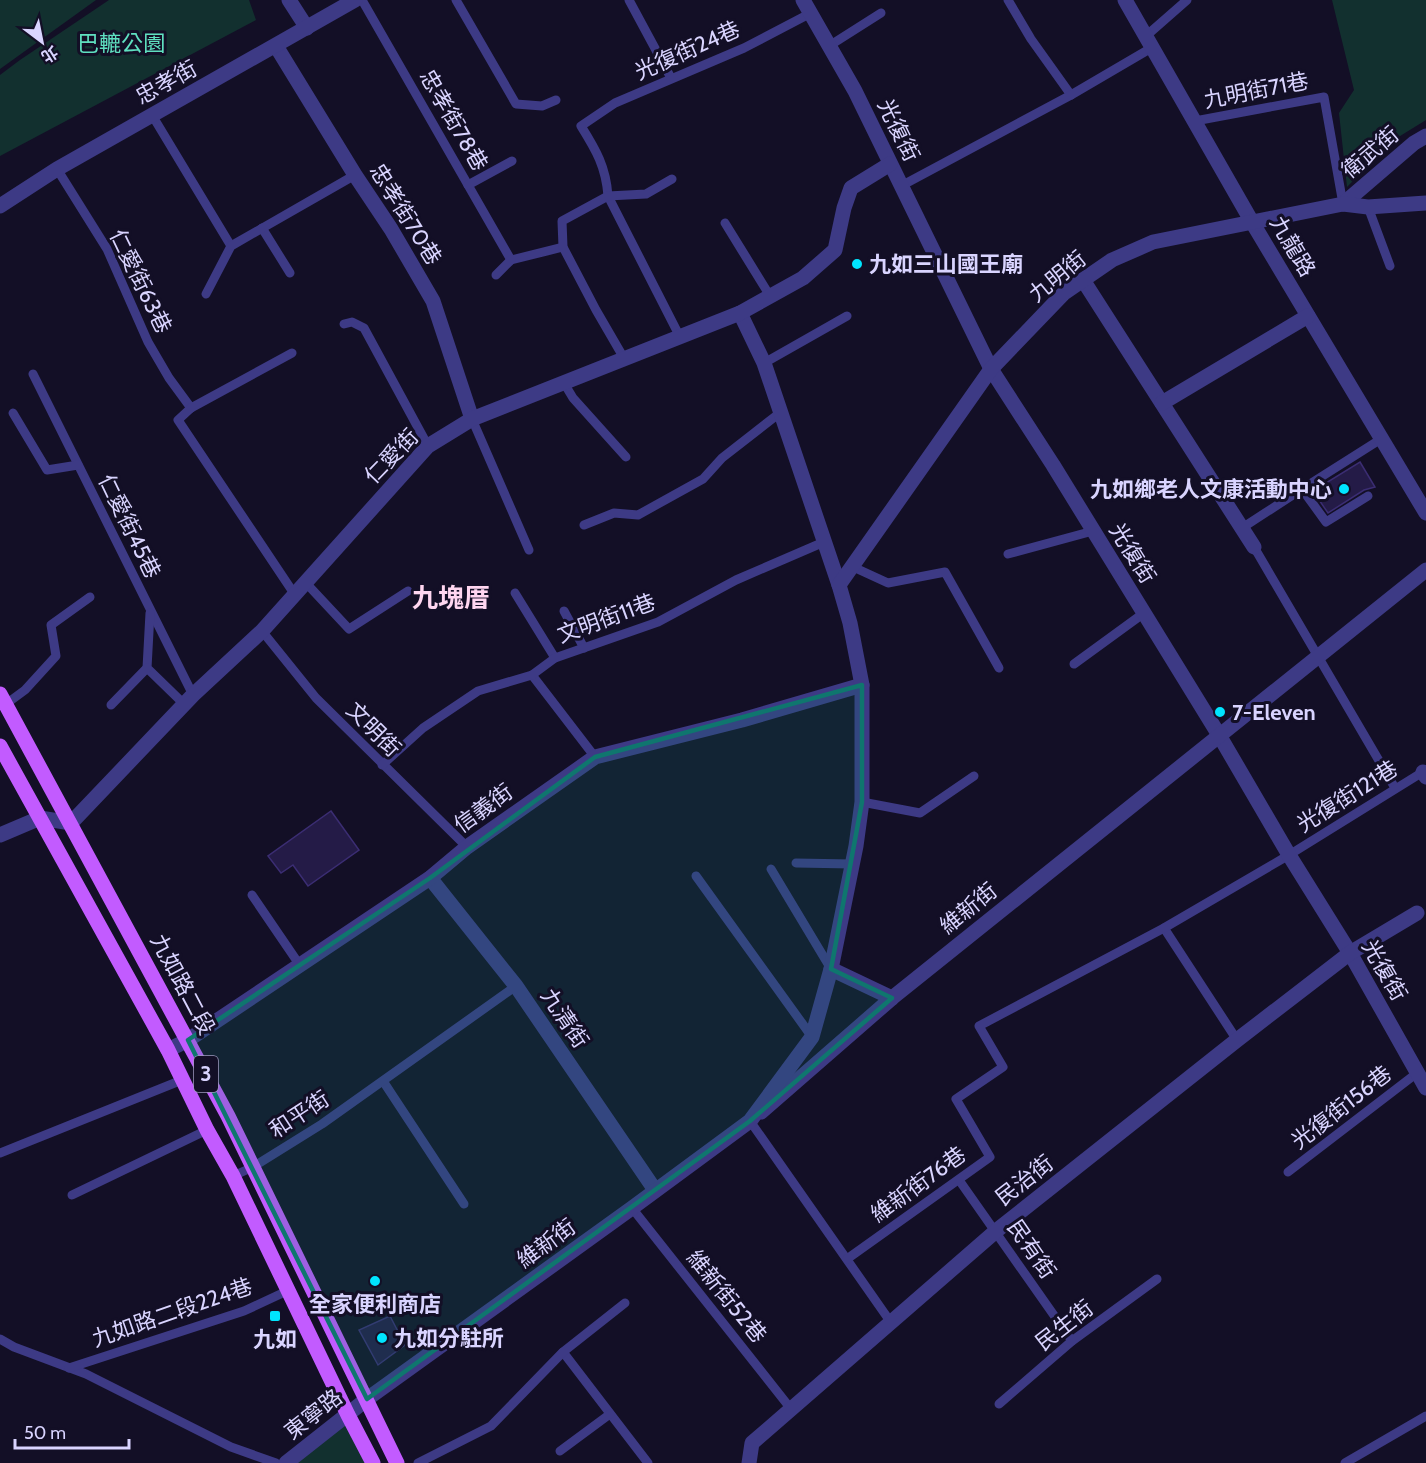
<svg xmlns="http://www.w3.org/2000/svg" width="1426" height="1463" viewBox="0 0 1426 1463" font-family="Cabin,'Noto Sans TC',sans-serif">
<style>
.green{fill:#12302f}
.building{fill:#241b47;stroke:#3b2d73;stroke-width:1.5}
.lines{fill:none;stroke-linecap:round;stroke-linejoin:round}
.service{stroke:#3d3a85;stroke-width:9}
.minor{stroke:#3d3a85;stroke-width:15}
.tertiary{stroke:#3d3a85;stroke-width:15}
.primary{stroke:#c25bff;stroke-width:15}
.marked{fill:#0f766e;fill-opacity:0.2;stroke:#0f766e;stroke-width:4.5;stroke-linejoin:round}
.poi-dot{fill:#00e5ff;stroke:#130f26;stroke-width:2}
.labels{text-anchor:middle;stroke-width:6;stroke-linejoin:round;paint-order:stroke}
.shield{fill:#130f26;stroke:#9e99be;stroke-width:1.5}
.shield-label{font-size:21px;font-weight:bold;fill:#d9d4ff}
.park-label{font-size:22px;fill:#5fe0c0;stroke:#130f26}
.street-label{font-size:22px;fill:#d9d4ff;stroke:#130f26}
.poi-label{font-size:22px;font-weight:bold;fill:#d9d4ff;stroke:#130f26;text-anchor:start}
.quarter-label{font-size:26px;font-weight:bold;fill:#ffd6f0;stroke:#130f26}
</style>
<rect width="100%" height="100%" fill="#130f26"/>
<!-- green -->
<g class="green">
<path d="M0 0H96L0 69Z"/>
<path d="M109 0H249L256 20 0 156V75L20 60Z"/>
<path d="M1332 0H1426V120L1392 141 1347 187 1339 113 1354 90Z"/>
<path d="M346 1423 366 1463H296Z"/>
</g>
<!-- building -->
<g class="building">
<path d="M1360 462 1375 487 1364 490 1328 513 1313 491Z"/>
<path d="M331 811 359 850 308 886 293 865 281 873 268 856Z"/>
<path d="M390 1316 405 1345 378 1365 359 1330Z"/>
</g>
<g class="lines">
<!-- service -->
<g class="service">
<path d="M362 0 511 260"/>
<path d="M456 0 516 104 542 106 556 100"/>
<path d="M629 0 671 78"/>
<path d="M1008 0 1031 39 1071 95"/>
<path d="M1146 36 1187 0"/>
<path d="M829 46 881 13"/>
<path d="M152 115 231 246"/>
<path d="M1195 121 1324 97 1343 204"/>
<path d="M57 169 107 249 148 342 169 378 191 408"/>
<path d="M468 185 512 161"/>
<path d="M901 186 1071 95 1153 47"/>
<path d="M1368 207 1390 266"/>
<path d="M725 223 770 296"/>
<path d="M262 228 290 273"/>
<path d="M496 275 511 260 563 247"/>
<path d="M206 294 231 246 355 175"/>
<path d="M344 324 352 322 364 328 428 446"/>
<path d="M680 337 608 196C606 167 596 150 581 126L615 103 744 48 811 13"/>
<path d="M292 353 191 408 178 420 295 595"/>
<path d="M625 360 596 310 563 247 562 221 608 196 646 194 672 179"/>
<path d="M764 363 847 316"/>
<path d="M33 374 193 695"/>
<path d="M564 383 573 398 626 457"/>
<path d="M13 413 47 470 78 465"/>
<path d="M472 419 529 550"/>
<path d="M1368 496 1326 522 1302 489 1381 439"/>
<path d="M584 525 614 513 638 515 703 479 722 458 781 412"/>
<path d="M1242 528 1302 489"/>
<path d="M1254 547 1395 788"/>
<path d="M1008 554 1093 531"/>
<path d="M851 566 888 583 945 572 999 668"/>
<path d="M306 583 349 629 408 591"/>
<path d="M515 593 555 658"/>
<path d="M564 611 584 648"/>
<path d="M150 613 147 668 184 704"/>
<path d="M262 631 316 698 467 847"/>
<path d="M1074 664 1144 613"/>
<path d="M532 675 595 757"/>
<path d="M6 704 25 690 56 656 51 625 90 597"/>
<path d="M111 705 147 668"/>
<path d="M382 765 423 728 478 691 532 675 555 658 658 622 736 580 824 542"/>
<path d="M862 802 920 813 974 776"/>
<path d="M796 863 852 864"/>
<path d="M771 869 831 969"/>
<path d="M696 876 812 1037"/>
<path d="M252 895 299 964"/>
<path d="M1164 928 1237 1040"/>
<path d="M383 1081 464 1204"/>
<path d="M750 1121 892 1324"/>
<path d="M0 1153 182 1080"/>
<path d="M1288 1172 1417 1073"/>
<path d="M233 1176 253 1167 322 1124 516 986"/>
<path d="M959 1180 1072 1341"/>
<path d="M72 1195 207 1130"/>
<path d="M632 1208 791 1409"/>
<path d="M847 1259 990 1157 956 1099 1003 1067 979 1026 1164 928 1289 855 1426 770"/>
<path d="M0 1339 14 1347 86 1374 231 1447 276 1463"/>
<path d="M563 1352 648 1463"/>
<path d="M69 1368 244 1311 287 1291"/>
<path d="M999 1404 1072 1341 1157 1279"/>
<path d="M560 1451 610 1414"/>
<path d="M418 1463 491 1426 563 1352 625 1303"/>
<path d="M1345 1463 1426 1416"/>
</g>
<!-- minor -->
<g class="minor">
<path d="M289 0 307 28"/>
<path d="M803 0 855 91 991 369 1053 465 1219 735 1289 855 1350 953 1426 1088"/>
<path d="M1125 0 1252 222 1426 513"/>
<path d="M276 46 355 175 391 229 433 301 472 419"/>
<path d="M1343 204 1414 143 1426 136"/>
<path d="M0 206 57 169 355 0"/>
<path d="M1083 280 1254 547"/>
<path d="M740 313 764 363 839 585"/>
<path d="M1162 403 1308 316"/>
<path d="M1423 772 1426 777"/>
<path d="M0 835 40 818 71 823 193 695 262 631 428 446 472 419 740 313 803 278 835 250 844 208 851 188 890 164"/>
<path d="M430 878 516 986 655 1190"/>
<path d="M831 969 892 998"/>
<path d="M168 1050 188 1040 430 878 467 847 595 757 742 720 862 685"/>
<path d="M761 1112 892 998 1426 570"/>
<path d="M749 1463 752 1443 996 1231 1237 1040 1350 953 1417 913"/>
</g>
<!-- tertiary -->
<path class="tertiary" d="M286 1463 367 1399 632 1208 750 1121 812 1037 831 969 856 846 862 802V685L850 623 839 585 991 369 1064 293 1112 260 1153 242 1343 204 1368 207 1426 203"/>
<!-- primary -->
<g class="primary">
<path d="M0 694 228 1116 397 1463"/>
<path d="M0 746 168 1050 207 1130 233 1176 348 1415 373 1463"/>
</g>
</g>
<!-- marked area -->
<path class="marked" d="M862 685V802L831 969 892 998 750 1121 367 1399 188 1040 430 878 595 757Z"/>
<!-- markers -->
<g class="poi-dot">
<circle cx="857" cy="264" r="6"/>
<circle cx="1344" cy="489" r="6"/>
<circle cx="1220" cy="712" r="6"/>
<circle cx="375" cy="1281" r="6"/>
<rect x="269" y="1310" width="12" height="12" rx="3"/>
<circle cx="382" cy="1338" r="6"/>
</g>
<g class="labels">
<!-- shield labels -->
<rect class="shield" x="194" y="1056" width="24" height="36" rx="4.5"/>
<g class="shield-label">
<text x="206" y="1081">3</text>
</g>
<!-- park labels -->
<g class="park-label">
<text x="121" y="51">巴轆公園</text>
</g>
<!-- street labels -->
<g class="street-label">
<text transform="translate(687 50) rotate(-24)" y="8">光復街24巷</text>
<text transform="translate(166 82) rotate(-29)" y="8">忠孝街</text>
<text transform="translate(1256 90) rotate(-11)" y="8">九明街71巷</text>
<text transform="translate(454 120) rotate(60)" y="8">忠孝街78巷</text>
<text transform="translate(899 130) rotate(64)" y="8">光復街</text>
<text transform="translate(1370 152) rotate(-40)" y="8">衛武街</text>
<text transform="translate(406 214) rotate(58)" y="8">忠孝街70巷</text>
<text transform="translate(1293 246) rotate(59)" y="8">九龍路</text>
<text transform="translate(1057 276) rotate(-39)" y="8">九明街</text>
<text transform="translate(141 281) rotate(64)" y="8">仁愛街63巷</text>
<text transform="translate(391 456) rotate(-46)" y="8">仁愛街</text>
<text transform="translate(130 526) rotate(64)" y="8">仁愛街45巷</text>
<text transform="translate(1133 553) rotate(58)" y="8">光復街</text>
<text transform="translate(606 618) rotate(-20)" y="8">文明街11巷</text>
<text transform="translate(374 729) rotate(45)" y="8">文明街</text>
<text transform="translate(1347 796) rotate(-32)" y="8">光復街121巷</text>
<text transform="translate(483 808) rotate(-36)" y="8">信義街</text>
<text transform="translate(968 908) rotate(-39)" y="8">維新街</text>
<text transform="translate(1385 970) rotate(60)" y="8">光復街</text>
<text transform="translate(183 984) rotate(62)" y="8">九如路二段</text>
<text transform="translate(565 1018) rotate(56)" y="8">九清街</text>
<text transform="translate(1341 1107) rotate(-38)" y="8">光復街156巷</text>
<text transform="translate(299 1114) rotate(-33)" y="8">和平街</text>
<text transform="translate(1024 1180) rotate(-38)" y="8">民治街</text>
<text transform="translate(918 1184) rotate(-36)" y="8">維新街76巷</text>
<text transform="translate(546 1243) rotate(-36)" y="8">維新街</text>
<text transform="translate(1032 1249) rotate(55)" y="8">民有街</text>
<text transform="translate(727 1296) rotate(51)" y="8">維新街52巷</text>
<text transform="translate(172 1312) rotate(-19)" y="8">九如路二段224巷</text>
<text transform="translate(1064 1325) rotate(-38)" y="8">民生街</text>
<text transform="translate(313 1414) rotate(-38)" y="8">東寧路</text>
</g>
<!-- poi labels -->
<g class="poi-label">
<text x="869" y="272">九如三山國王廟</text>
<text x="1332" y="497" text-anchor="end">九如鄉老人文康活動中心</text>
<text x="1232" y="720">7-Eleven</text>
<text x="375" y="1312" text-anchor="middle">全家便利商店</text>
<text x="394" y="1346">九如分駐所</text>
<text x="275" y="1347" text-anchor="middle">九如</text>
</g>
<!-- quarter labels -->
<g class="quarter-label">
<text x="451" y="607">九塊厝</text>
</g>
</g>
<!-- north arrow -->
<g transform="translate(42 42) rotate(148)" stroke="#130f26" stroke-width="4.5" paint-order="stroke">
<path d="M0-4.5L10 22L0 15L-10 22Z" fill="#d9d4ff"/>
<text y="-9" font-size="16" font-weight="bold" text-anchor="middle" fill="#d9d4ff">北</text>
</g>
<!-- scale -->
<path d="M15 1439v9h114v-9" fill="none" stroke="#d9d4ff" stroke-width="3"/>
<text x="24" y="1439" font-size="18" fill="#d9d4ff" stroke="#130f26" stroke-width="4.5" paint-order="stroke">50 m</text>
</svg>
